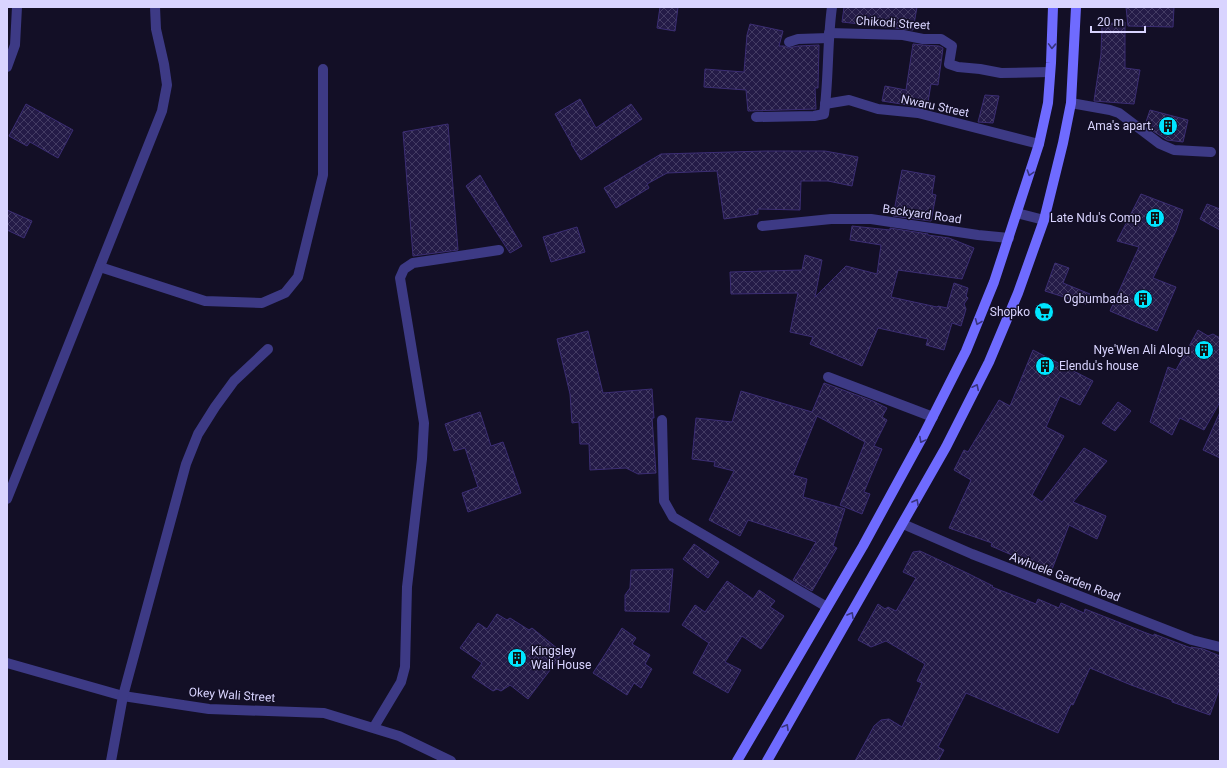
<svg xmlns="http://www.w3.org/2000/svg" width="1227" height="768" viewBox="0 0 1227 768" font-family="Roboto,sans-serif">
<style>
.building{fill:url(#building-cross-hatch);stroke:#3b2d73}
.lines{fill:none;stroke-linecap:round;stroke-linejoin:round}
.minor{stroke:#3d3a85;stroke-width:10}
.secondary{stroke:#6f6bff;stroke-width:10}
.oneway{stroke:#38347d}
.labels{text-anchor:middle;stroke-width:3;stroke-linejoin:round;paint-order:stroke}
.street-label{font-size:12px;fill:#d9d4ff;stroke:#130f26}
.poi-label{font-size:12px;fill:#d9d4ff;stroke:#130f26;text-anchor:end}
</style>
<defs>
<pattern id="building-cross-hatch" width="8" height="8" patternUnits="userSpaceOnUse"><rect width="8" height="8" fill="#241b47"/><path d="M0 0l8 8M0 8l8-8" fill="none" stroke="#433b63"/></pattern>
</defs>
<rect width="100%" height="100%" fill="#130f26"/>
<!-- building -->
<g class="building">
<path d="M660 7H678L675 31 657 28Z"/>
<path d="M844 7H917L913 30 842 22Z"/>
<path d="M1126 7H1174L1173 27 1128 26Z"/>
<path d="M1125 22V68L1140 70 1134 104 1094 101 1101 54 1102 24Z"/>
<path d="M750 24 783 31 779 46H784L788 48 798 46 819 45 818 88H815L816 109 748 111 746 90 704 87 705 69 744 72 747 35Z"/>
<path d="M913 44 923 45 939 46 943 48 938 85 931 84 927 108 882 101 885 86 906 90Z"/>
<path d="M985 95 999 96 993 123 978 122Z"/>
<path d="M580 99 596 128 631 104 642 119 581 160 571 144H572L555 114Z"/>
<path d="M26 104 73 130 58 158 30 142 27 146 9 136Z"/>
<path d="M1150 110 1188 120 1183 142 1167 140 1153 131 1146 122Z"/>
<path d="M448 124 458 250 413 256 403 132Z"/>
<path d="M766 151H825L858 157 852 186 828 181H801L800 210 758 209V214L724 219 717 171 667 173 647 184 649 188 616 208 604 188 661 154Z"/>
<path d="M902 170 935 176 932 194 936 195 931 221 893 216Z"/>
<path d="M480 175 522 246 510 253 466 186Z"/>
<path d="M1141 194 1183 210 1176 231 1153 278 1176 287 1157 331 1110 311 1139 247 1117 241Z"/>
<path d="M1207 204 1220 209V230L1200 219Z"/>
<path d="M7 210 32 221 24 238 7 230Z"/>
<path d="M852 226 890 230V228L928 234V235L949 238 974 248 962 279 898 270 891 297 937 307 938 306 947 308 954 283 968 288 966 296 968 298 964 304 966 309 961 326 952 323 944 350 926 345 928 339 878 328 862 366 810 344 813 337 790 332 798 293 731 294 730 272 802 270 805 255 822 260 815 297 846 266 877 274 881 245 850 240Z"/>
<path d="M577 227 585 252 551 262 543 237Z"/>
<path d="M1055 263 1069 268 1063 283 1090 294 1086 304 1045 291Z"/>
<path d="M1198 330 1208 336 1213 334 1220 338V402L1204 430 1180 418 1172 435 1150 422 1168 367 1176 370Z"/>
<path d="M588 331 603 393 652 389 654 418H652L656 473 638 474 626 468 590 470 589 444H580L579 422 572 423 570 394 557 339Z"/>
<path d="M1033 350 1093 381 1080 405 1060 396 1046 427 1064 436 1032 495 1042 502 1084 448 1107 461 1073 502 1106 516 1097 539 1069 525 1051 572 991 546 992 543 949 528 971 480 954 470 964 450 968 452 999 400 1010 406Z"/>
<path d="M824 383 873 401 887 408 882 417 887 420 874 446 882 449 864 492 870 494 862 514 840 505 865 442 817 416 793 475 807 479 803 497 845 509 833 546 837 548 812 591 793 580 816 542 748 520 740 536 709 520 734 471 714 466 715 462 692 459 696 418 732 422 741 391 812 412Z"/>
<path d="M1118 402 1131 411 1115 431 1102 423Z"/>
<path d="M480 412 491 446 503 442 521 493 468 512 462 493 478 487 465 448 454 451 445 424Z"/>
<path d="M1220 412V458L1203 450Z"/>
<path d="M694 544 719 562 708 578 683 559Z"/>
<path d="M920 551 965 572 993 586 992 587 1036 604 1038 599 1059 608 1061 603 1084 613 1085 609 1154 636V634L1191 648V647L1203 649 1220 656V687L1210 715 1172 702V700L1131 685 1090 668 1073 705 1071 704 1058 733 966 693 938 747 944 750 938 761H855L874 726 881 720 889 719 902 727 922 683 917 681 925 664 886 641 871 647 858 640 878 604 885 609 888 607 896 611 916 578 903 572 913 552Z"/>
<path d="M673 569 669 612 625 611V595L630 588 631 570Z"/>
<path d="M727 581 753 599 759 590 775 601 770 607 784 616 761 649 742 636 725 662 741 670 728 693 693 673 709 643 682 625 695 605 705 612Z"/>
<path d="M497 614 507 620 510 618 529 630 532 628 563 653 528 699 510 685 501 691 497 689 493 691 472 677 482 663 460 648 478 623 487 629Z"/>
<path d="M622 628 636 638 632 644 650 655 645 664 652 669 641 688 634 683 627 695 593 673Z"/>
</g>
<g class="lines">
<!-- minor -->
<g class="minor">
<path d="M829 33 903 35 923 39H941L952 46 949 64 958 67 980 69 1001 73 1050 72"/>
<path d="M789 42 798 39 829 38"/>
<path d="M7 67 15 45 17 7"/>
<path d="M1071 103 1110 110 1119 113 1160 144 1174 150 1211 152"/>
<path d="M825 104 849 100 878 109 918 113 1039 144"/>
<path d="M756 117 814 116 824 114C829 79 827 42 832 7"/>
<path d="M1017 213 1044 220"/>
<path d="M762 226 831 219H871L978 235 1009 238"/>
<path d="M100 267 205 301 262 303 285 293 298 277 323 175V69"/>
<path d="M828 377 933 417"/>
<path d="M662 420 664 501 673 517 827 607"/>
<path d="M7 499 162 111 167 85 164 64 156 29 155 7"/>
<path d="M903 524 972 554 1192 640 1220 647"/>
<path d="M7 663 123 696 209 709 324 713 399 736 451 761"/>
<path d="M374 727 401 682 405 667 407 587 422 459 424 423 400 278 404 269 413 263 499 250"/>
<path d="M111 761 123 696 186 464 198 434 215 407 234 381 268 349"/>
</g>
<!-- secondary -->
<g class="secondary">
<path d="M737 761 863 546 923 436 966 351 994 282 1039 144 1048 103 1051 63 1053 7"/>
<path d="M767 761 946 447 989 362 1018 293 1044 220 1063 143 1071 103 1076 7"/>
</g>
</g>
<!-- one-way arrows -->
<defs><path id="oneway-chevron" d="M-2-3.5L2.5 0L-2 3.5" fill="none" stroke-width="1.6" stroke-linecap="round" stroke-linejoin="round"/></defs>
<g class="oneway">
<use href="#oneway-chevron" transform="translate(1052 46) rotate(92)"/>
<use href="#oneway-chevron" transform="translate(1030 173) rotate(108)"/>
<use href="#oneway-chevron" transform="translate(978 322) rotate(112)"/>
<use href="#oneway-chevron" transform="translate(976 387) rotate(-64)"/>
<use href="#oneway-chevron" transform="translate(922 440) rotate(118)"/>
<use href="#oneway-chevron" transform="translate(916 502) rotate(-61)"/>
<use href="#oneway-chevron" transform="translate(851 615) rotate(-60)"/>
<use href="#oneway-chevron" transform="translate(786 727) rotate(-60)"/>
</g>
<!-- icons -->
<defs>
<g id="building-disc" transform="scale(1)"><circle r="9.5" fill="#00e5ff" stroke="#130f26"/><path d="M-4-6H4V6H1V3H-1V6H-4ZM-2.5-4.3h1.7v1.8h-1.7ZM.8-4.3h1.7v1.8H.8ZM-2.5-1h1.7V.8h-1.7ZM.8-1h1.7V.8H.8Z" fill="#111"/></g>
<g id="supermarket-disc" transform="scale(1)"><circle r="9.5" fill="#00e5ff" stroke="#130f26"/><path d="M-6-5.5h2.5l.6 2H6L4.5 2H-2.5L-4.4-4H-6ZM-1.5 3.2a1.3 1.3 0 1 0 .1 0ZM3 3.2a1.3 1.3 0 1 0 .1 0Z" fill="#111"/></g>
</defs>
<g fill-rule="evenodd">
<use href="#building-disc" x="1168" y="126"/>
<use href="#building-disc" x="1155" y="218"/>
<use href="#building-disc" x="1143" y="299"/>
<use href="#supermarket-disc" x="1044" y="312"/>
<use href="#building-disc" x="1204" y="350"/>
<use href="#building-disc" x="1045" y="366"/>
<use href="#building-disc" x="517" y="658"/>
</g>
<g class="labels">
<!-- street labels -->
<g class="street-label">
<text transform="translate(893 23) rotate(4)" y="4">Chikodi Street</text>
<text transform="translate(935 106) rotate(12)" y="4">Nwaru Street</text>
<text transform="translate(922 214) rotate(8)" y="4">Backyard Road</text>
<text transform="translate(1065 577) rotate(21)" y="4">Awhuele Garden Road</text>
<text transform="translate(232 695) rotate(4)" y="4">Okey Wali Street</text>
</g>
<!-- poi labels -->
<g class="poi-label">
<text x="1154" y="130">Ama's apart.</text>
<text x="1141" y="222">Late Ndu's Comp</text>
<text x="1129" y="303">Ogbumbada</text>
<text x="1030" y="316">Shopko</text>
<text x="1190" y="354">Nye'Wen Ali Alogu</text>
<text x="1059" y="370" text-anchor="start">Elendu's house</text>
<text x="531" y="655" text-anchor="start">Kingsley<tspan x="531" dy="14">Wali House</tspan></text>
</g>
</g>
<!-- border -->
<rect width="1227" height="768" fill="none" stroke="#d9d4ff" stroke-width="16"/>
<!-- scale -->
<path d="M1091 26v6h54v-6" fill="none" stroke="#d9d4ff" stroke-width="2"/>
<text x="1097" y="26" font-size="12" fill="#d9d4ff" stroke="#130f26" stroke-width="3" paint-order="stroke">20 m</text>
</svg>
